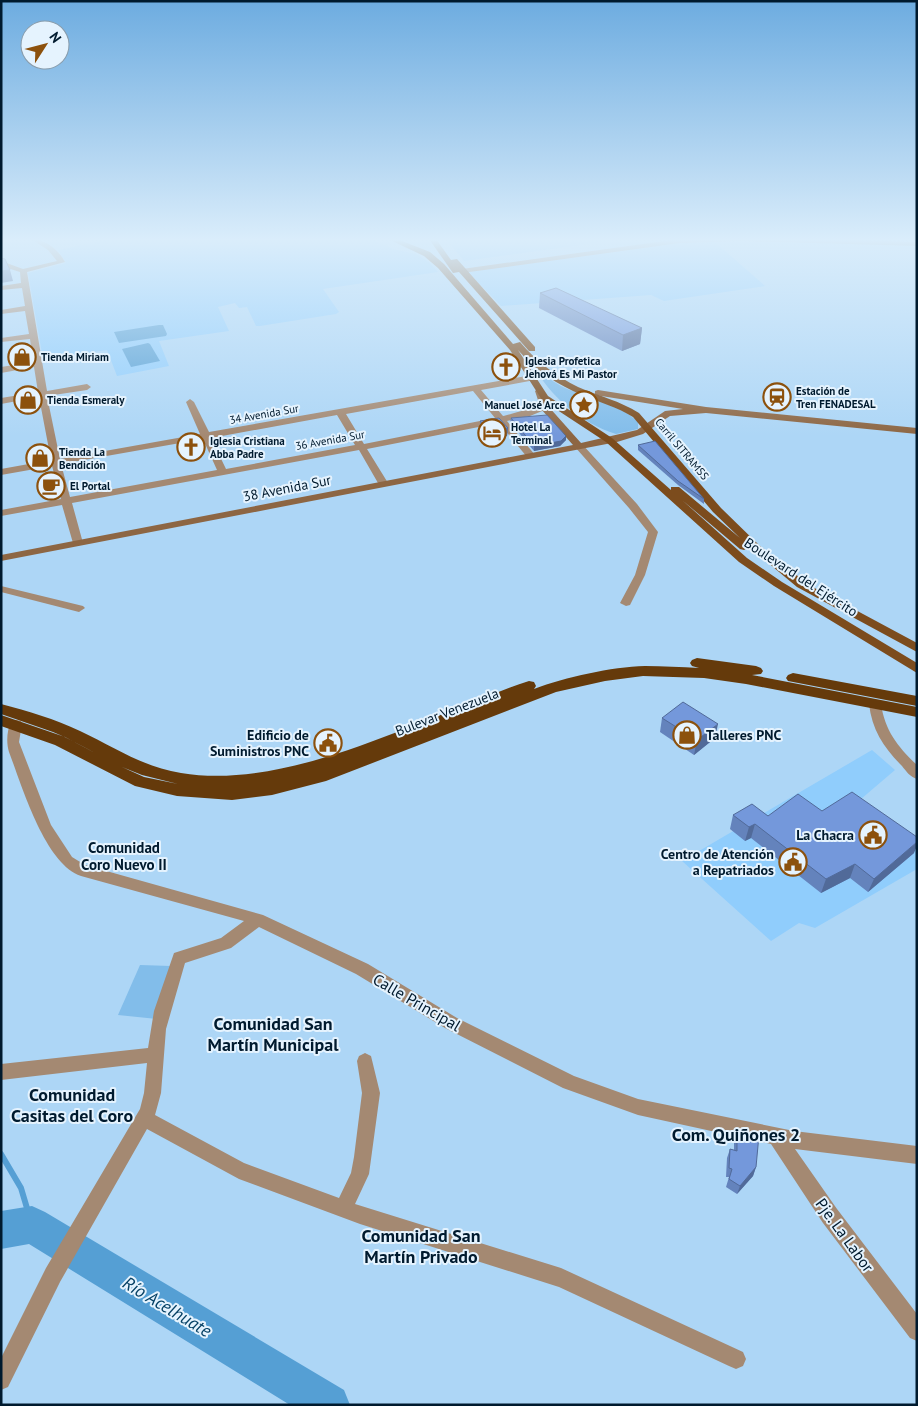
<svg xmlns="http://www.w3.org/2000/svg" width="918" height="1406" viewBox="0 0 918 1406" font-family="'PT Sans',sans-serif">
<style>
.built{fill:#90cdfc}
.green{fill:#82bdea}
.water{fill:#559fd4}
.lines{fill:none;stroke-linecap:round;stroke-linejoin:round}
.stream{stroke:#559fd4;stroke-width:6}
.river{fill:#559fd4;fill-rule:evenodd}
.street{fill:#a48972;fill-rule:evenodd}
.secondary{fill:#8d6643;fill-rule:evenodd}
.primary{fill:#7c4c1d;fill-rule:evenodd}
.highway{fill:#653a0b;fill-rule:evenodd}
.wall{fill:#6483bc}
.shaded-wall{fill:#516a99}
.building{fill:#7498db;stroke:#516a99}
.labels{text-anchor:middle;stroke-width:4;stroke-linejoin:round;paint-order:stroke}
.far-poi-label{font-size:11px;font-weight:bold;fill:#001a2e;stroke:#e5f3fe;text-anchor:start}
.far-street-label{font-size:11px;fill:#001a2e;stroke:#e5f3fe}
.street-label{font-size:14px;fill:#001a2e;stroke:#e5f3fe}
.poi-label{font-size:14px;font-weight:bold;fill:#001a2e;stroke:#e5f3fe;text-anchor:end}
.neighbourhood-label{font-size:15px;font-weight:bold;fill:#001a2e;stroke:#e5f3fe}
.near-street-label{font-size:16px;fill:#001a2e;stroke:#e5f3fe}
.near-neighbourhood-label{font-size:18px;font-weight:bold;fill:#001a2e;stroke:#e5f3fe}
.near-water-label{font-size:18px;font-style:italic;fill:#074266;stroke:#e5f3fe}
</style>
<rect width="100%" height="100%" fill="#add6f6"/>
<!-- built -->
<g class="built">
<path d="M104 239H370L393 249 416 254 430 263 438 272 323 289 339 312 336 314 260 326H256L247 307 239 308 235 303 218 307 229 331 159 341 169 366 117 376 107 350 43 359 28 273 66 263 58 250 107 240Z"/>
<path d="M446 239H624L464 261Z"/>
<path d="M715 242 765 286 664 301 651 295 501 306 468 272 681 243Z"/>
<path d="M872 750 895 770 854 805 917 851V869L815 928 799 923 771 941 682 861Z"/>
</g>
<!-- green -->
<g class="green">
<path d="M533 364C541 372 550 380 561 386 586 398 618 402 638 422V429L616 434C581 423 549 396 533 364Z"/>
<path d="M140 965 171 966 157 1019 118 1015Z"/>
</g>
<!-- water -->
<g class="water">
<path d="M159 325H163L167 334 166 336 119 343 114 332Z"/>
<path d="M148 343 150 344 160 361 131 367 122 349Z"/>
</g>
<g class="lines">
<!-- stream -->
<path class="stream" d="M1 1154 21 1188 32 1225"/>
<!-- river -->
<path class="river" d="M32 1206 45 1212 344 1390 350 1405H290L29 1244 1 1249V1211Z"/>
<!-- street -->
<g class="street">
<path d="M31 239C45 239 58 249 65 262L27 272 47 391 87 384 91 387 87 390 47 396 60 459 200 434 186 402 190 399 194 402 209 432 532 375 535 376V380L481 390 503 416C513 414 541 404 547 405V409L530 416 507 421 535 455 530 458 527 457 499 423 367 449 388 483 383 486 378 483 359 450 72 503 83 543 78 546 73 543 62 505 1 516V510L61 499 52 466 1 475V469L51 460 39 397 1 404V398L38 392 34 367 1 373V367L33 362 30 339 1 342V338L29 334 25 311 1 314V310L25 306 22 288 1 290V286L21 283 20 272 1 266V261L23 269 57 261 48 250ZM473 391 495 418 364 444 346 414ZM337 415 355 445 226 469 211 438ZM203 439 217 470 70 497 61 464Z"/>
<path d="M679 239H815L917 242V246L740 241 680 243 462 273 458 271 462 269Z"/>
<path d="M578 442 581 443 637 504 658 532 645 575 630 605 626 606 620 603 635 575 648 532 629 508 575 447V443Z"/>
<path d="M1 586 83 606 85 608 79 612 1 592Z"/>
<path d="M875 700 881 704C885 731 898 747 917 765V779C910 777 906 771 902 766 884 748 872 730 869 704Z"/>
<path d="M16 720 21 721 22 724 19 742 51 825 72 857 85 865 263 915 368 964 457 1018 574 1076 638 1099 794 1131 917 1146V1164L795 1149 837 1209 917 1314V1341L910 1338 823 1223 771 1144 638 1115 563 1088 445 1028 356 974 259 927 231 948 185 963 166 1029 161 1093 155 1115 244 1163 339 1198 351 1173 354 1157 362 1093 357 1061 359 1056 365 1053 371 1056 380 1093 369 1174 355 1204 561 1268 743 1352 746 1359 743 1366 736 1369 729 1366 559 1287 360 1224 239 1179 147 1129 60 1282 8 1387 1 1390V1358L46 1268 140 1109 144 1093 147 1063 1 1080V1064L148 1048 154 1011 174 953 221 938 244 921 81 876C45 864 22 786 9 752 6 742 7 731 11 721Z"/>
</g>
<!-- secondary -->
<path class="secondary" d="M539 388 543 391 548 406 581 443 637 430 665 411 683 409 595 395V391L598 390 706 407 917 428V434L706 413 670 416 643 434 617 442 1 561V555L573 445 541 409 535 391Z"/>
<!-- primary -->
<g class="primary">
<path d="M388 239H397L430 252 444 264 513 344 520 342C536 361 556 376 578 387 599 396 620 401 639 413L721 508 760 546 809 585 917 643V652L797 587 749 547 744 550 740 549 682 500 747 558 782 582 917 663V673L774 586 739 562 606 442 542 400 510 350 438 268 424 256ZM518 350C535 370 558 385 582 395 599 402 617 407 633 417L713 512 740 538 679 487H671V490L612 438 548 396Z"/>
<path d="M429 239H436L451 260 457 259 535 347V351H529L459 272 453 273Z"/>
</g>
<!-- highway -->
<g class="highway">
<path d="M697 658 756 666 761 668 763 671 761 674 752 675 917 707V717L746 684 704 678 643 676 605 681 556 692 326 781 272 795 232 800 177 796 135 786 55 745 1 726V715L65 737 97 754C82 746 68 738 53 732L1 714V704C28 711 55 719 80 731 114 747 143 767 181 773 278 789 390 733 479 700 496 693 512 686 529 681L534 682 536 686 534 689C566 677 611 667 645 666 663 666 681 667 699 668L692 666 690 663 692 660ZM122 767 142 775 178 784 144 777Z"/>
<path d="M793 673 917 696V706L788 681 786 678 788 675Z"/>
</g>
</g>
<!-- wall -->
<g class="wall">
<path d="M540 293 642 328 640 344 622 351 539 308Z"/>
<path d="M511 418 566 436V440L560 446 534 451 510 422Z"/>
<path d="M480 421 508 428 507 436 488 440 480 430Z"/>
<path d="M638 445 704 499V504L678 485 638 450Z"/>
<path d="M662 718 715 738 694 755 660 732Z"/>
<path d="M822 811 914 853 868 892 850 878 821 893 751 838 745 841 730 829 733 815 768 816Z"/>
<path d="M737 1130 756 1167 753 1176 737 1194 726 1187 729 1177H726L727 1158 730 1149 734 1150V1138Z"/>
</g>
<!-- shaded-wall -->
<g class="shaded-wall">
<path d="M10 270 13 281 1 283V271Z"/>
<path d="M642 328 640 344 622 351 623 335Z"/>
<path d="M508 428 507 436 488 440V431Z"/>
<path d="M566 436V440L560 446 534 451V446Z"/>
<path d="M718 724 715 738 694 755 697 740Z"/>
<path d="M755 824 751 838 745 841 749 827Z"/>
<path d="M917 842V846L914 853 868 892 874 879Z"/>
<path d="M855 864 850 878 821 893 826 879Z"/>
<path d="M756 1167 753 1176 737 1194 740 1186Z"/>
</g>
<!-- building -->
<g class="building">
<path d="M1 258 5 259 10 270 1 271Z"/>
<path d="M556 288 642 328 623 335 540 293Z"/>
<path d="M547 415 566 436 561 441 534 446 511 418Z"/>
<path d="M499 418 508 428 488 431 480 421Z"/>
<path d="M655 441 704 499 678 481 638 445Z"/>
<path d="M683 702 718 724 697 740 662 718Z"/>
<path d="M852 792 917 837V842L874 879 855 864 826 879 755 824 749 827 733 815 752 804 768 816 798 794 822 811Z"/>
<path d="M737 1130 759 1135 756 1167 740 1186 729 1179 732 1169 729 1168 730 1149 737 1151Z"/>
</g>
<!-- sky -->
<linearGradient id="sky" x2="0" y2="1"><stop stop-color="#6dace0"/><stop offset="0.55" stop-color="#daedfb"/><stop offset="1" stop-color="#daedfb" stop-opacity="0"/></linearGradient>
<rect width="918" height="436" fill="url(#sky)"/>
<!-- icons -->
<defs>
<g id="shop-ring" transform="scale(1.4375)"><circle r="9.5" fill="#e5f3fe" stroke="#8c510d" stroke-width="1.5"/><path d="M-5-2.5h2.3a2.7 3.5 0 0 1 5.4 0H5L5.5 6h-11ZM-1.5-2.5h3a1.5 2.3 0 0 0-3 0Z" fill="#8c510d"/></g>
<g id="church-ring" transform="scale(1.4375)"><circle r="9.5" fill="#e5f3fe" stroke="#8c510d" stroke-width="1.5"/><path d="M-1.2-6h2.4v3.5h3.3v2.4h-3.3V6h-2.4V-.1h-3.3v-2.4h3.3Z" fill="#8c510d"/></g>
<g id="station-ring" transform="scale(1.4375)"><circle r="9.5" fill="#e5f3fe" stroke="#8c510d" stroke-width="1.5"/><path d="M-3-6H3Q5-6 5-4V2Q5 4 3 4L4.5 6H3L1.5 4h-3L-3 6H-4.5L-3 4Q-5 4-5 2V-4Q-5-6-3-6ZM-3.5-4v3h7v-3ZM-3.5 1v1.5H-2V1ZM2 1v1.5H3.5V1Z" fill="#8c510d"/></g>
<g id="sight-ring" transform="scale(1.4375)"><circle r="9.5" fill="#e5f3fe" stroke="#8c510d" stroke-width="1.5"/><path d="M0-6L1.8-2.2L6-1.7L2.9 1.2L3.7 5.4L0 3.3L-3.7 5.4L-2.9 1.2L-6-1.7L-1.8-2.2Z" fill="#8c510d"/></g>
<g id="hotel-ring" transform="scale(1.4375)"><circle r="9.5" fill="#e5f3fe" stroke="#8c510d" stroke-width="1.5"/><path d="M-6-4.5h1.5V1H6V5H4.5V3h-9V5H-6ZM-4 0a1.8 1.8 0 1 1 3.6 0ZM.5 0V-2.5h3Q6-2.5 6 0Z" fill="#8c510d"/></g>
<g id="cafe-ring" transform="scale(1.4375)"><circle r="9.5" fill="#e5f3fe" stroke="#8c510d" stroke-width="1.5"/><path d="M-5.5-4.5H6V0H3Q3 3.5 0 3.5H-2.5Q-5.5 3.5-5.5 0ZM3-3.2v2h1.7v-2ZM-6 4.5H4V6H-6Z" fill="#8c510d"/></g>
<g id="civic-ring" transform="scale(1.4375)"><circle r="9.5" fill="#e5f3fe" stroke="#8c510d" stroke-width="1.5"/><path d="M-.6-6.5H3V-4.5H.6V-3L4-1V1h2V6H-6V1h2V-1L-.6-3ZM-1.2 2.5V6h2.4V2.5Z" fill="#8c510d"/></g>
</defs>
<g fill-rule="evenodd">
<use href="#shop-ring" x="22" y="357"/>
<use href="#church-ring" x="506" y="367"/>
<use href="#station-ring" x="777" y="397"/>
<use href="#shop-ring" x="28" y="400"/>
<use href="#sight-ring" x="584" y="405"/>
<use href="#hotel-ring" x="492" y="433"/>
<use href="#church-ring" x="191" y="447"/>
<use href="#shop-ring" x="40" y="458"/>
<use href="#cafe-ring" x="51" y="486"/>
<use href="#shop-ring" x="687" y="735"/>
<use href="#civic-ring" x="328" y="743"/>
<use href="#civic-ring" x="873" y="835"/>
<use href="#civic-ring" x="793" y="862"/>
</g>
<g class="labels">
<!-- far-poi labels -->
<g class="far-poi-label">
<text x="41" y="361">Tienda Miriam</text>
<text x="525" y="365">Iglesia Profetica<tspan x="525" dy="13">Jehová Es Mi Pastor</tspan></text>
<text x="796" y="395">Estación de<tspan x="796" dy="13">Tren FENADESAL</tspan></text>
<text x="47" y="404">Tienda Esmeraly</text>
<text x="565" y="409" text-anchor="end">Manuel José Arce</text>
<text x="511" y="431">Hotel La<tspan x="511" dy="13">Terminal</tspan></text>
<text x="210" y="445">Iglesia Cristiana<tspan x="210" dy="13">Abba Padre</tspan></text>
<text x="59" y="456">Tienda La<tspan x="59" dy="13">Bendición</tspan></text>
<text x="70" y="490">El Portal</text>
</g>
<!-- far-street labels -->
<g class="far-street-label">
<text transform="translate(264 414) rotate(-10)" y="4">34 Avenida Sur</text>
<text transform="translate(330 440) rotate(-10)" y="4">36 Avenida Sur</text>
<text transform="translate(682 449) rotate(50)" y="4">Carril SITRAMSS</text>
</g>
<!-- street labels -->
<g class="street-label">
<text transform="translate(287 488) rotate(-11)" y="5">38 Avenida Sur</text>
<text transform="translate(801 577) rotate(33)" y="5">Boulevard del Ejército</text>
<text transform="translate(447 712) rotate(-21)" y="5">Bulevar Venezuela</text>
</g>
<!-- poi labels -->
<g class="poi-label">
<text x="309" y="740">Edificio de<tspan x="309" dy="16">Suministros PNC</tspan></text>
<text x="706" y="740" text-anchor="start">Talleres PNC</text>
<text x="854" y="840">La Chacra</text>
<text x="774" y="859">Centro de Atención<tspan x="774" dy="16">a Repatriados</tspan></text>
</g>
<!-- neighbourhood labels -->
<g class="neighbourhood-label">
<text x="124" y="853">Comunidad<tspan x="124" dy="17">Coro Nuevo II</tspan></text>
</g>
<!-- near-street labels -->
<g class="near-street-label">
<text transform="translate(417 1002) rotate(30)" y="6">Calle Principal</text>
<text transform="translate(845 1235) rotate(54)" y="6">Pje. La Labor</text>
</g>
<!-- near-neighbourhood labels -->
<g class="near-neighbourhood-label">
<text x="273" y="1030">Comunidad San<tspan x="273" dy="21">Martín Municipal</tspan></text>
<text x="72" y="1101">Comunidad<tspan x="72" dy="21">Casitas del Coro</tspan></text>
<text x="736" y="1141">Com. Quiñones 2</text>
<text x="421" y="1242">Comunidad San<tspan x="421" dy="21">Martín Privado</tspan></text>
</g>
<!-- near-water labels -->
<g class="near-water-label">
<text transform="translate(167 1307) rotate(31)" y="6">Río Acelhuate</text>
</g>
</g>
<!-- border -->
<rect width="918" height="1406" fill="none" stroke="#001a2e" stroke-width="5"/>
<!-- north arrow -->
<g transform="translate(45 45) rotate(54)"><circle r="24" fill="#e5f3fe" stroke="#899cab"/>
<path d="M0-4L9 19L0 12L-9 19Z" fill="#8c510d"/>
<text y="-8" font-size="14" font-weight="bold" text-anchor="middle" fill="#001a2e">N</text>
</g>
</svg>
